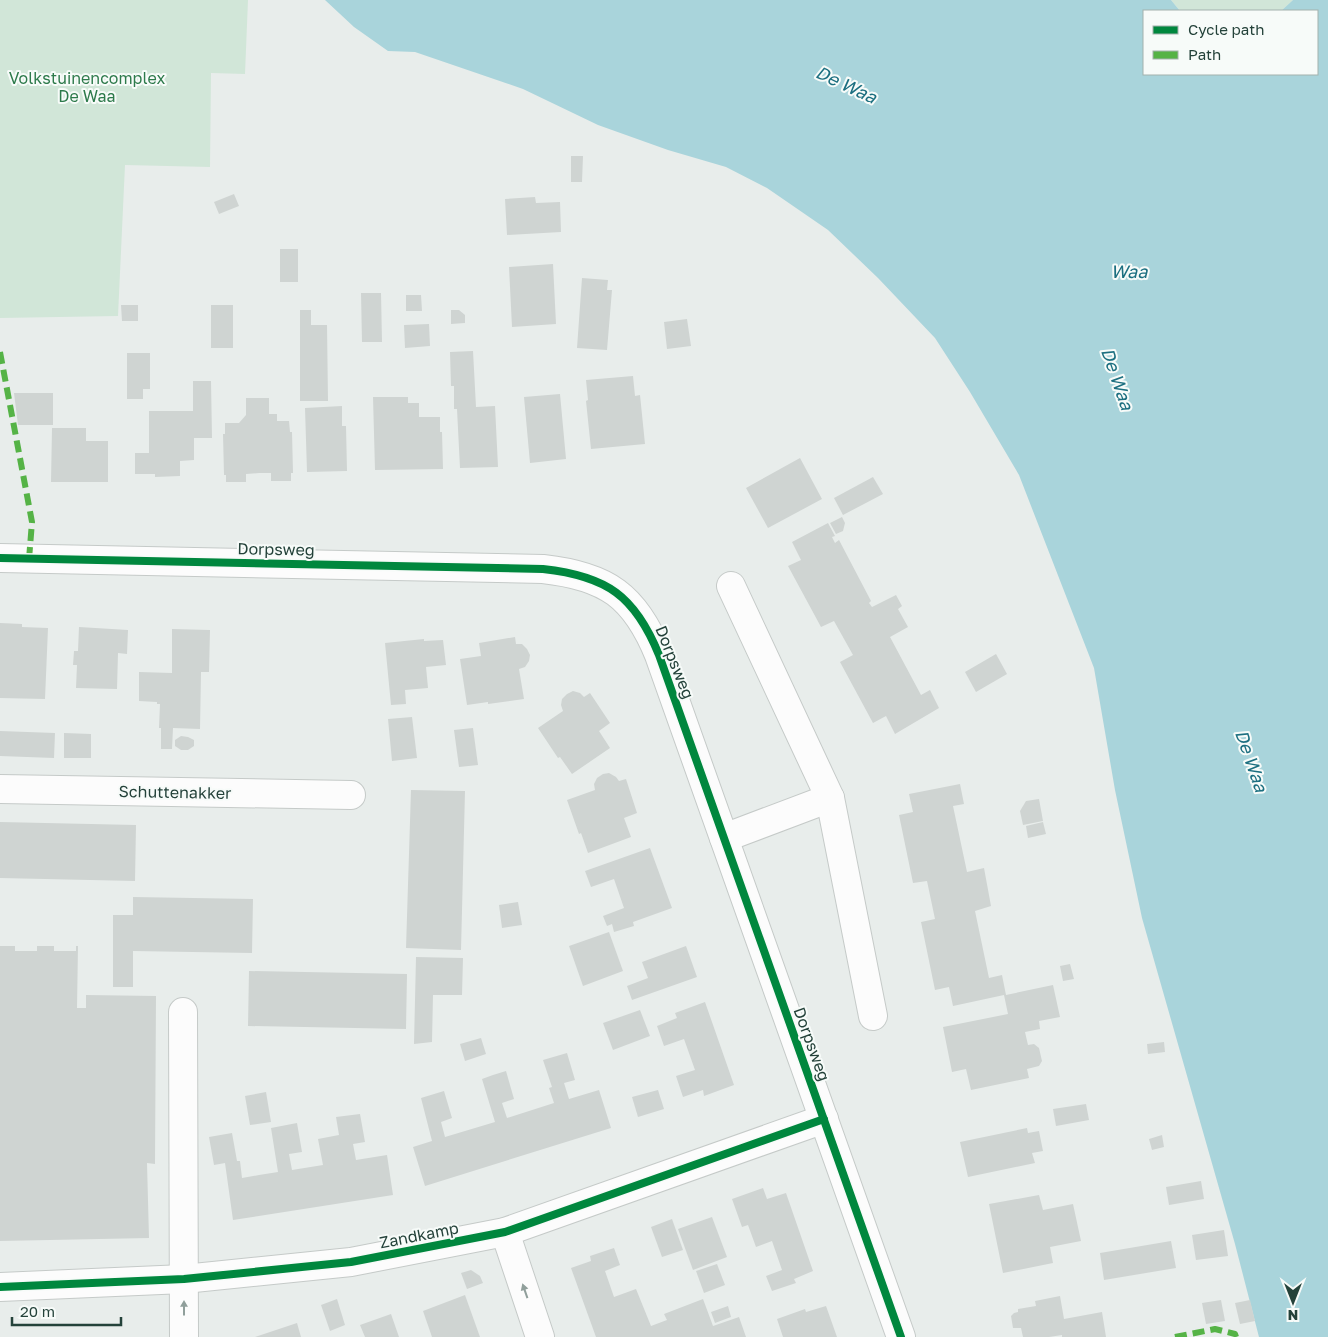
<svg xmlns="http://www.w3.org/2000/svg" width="1328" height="1337" viewBox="0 0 1328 1337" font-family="'Golos Text',sans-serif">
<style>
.green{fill:#d1e6d8}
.water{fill:#a9d4db}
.building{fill:#cfd4d2}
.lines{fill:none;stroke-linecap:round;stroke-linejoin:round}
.minor-casing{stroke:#c5cac8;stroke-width:30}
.minor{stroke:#fcfcfc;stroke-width:28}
.quiet{stroke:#55b346;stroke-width:6;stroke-dasharray:12 6;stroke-linecap:butt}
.cycleway-casing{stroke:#f7fbf9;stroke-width:11}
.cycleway{stroke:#00873e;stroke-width:8}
.oneway{fill:#909f9b}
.labels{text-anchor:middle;stroke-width:4;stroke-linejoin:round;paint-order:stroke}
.park-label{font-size:16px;fill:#2d7a4b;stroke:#f7fbf9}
.street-label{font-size:16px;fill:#24423a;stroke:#f7fbf9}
.water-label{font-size:18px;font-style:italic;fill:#1c6f80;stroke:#f7fbf9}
</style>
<rect width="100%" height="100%" fill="#e8edeb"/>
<!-- green -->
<g class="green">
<path d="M0 0H248L245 74 211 73 210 167 125 165 118 316 0 318Z"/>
<path d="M1171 0H1293L1281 11H1180Z"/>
</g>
<!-- water -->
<path class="water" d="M325 0H1171L1180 11H1144V74H1317V11H1281L1293 0H1328V1337H1259L1235 1244 1142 918 1115 790 1094 668 1019 475 970 392 935 338 878 278 828 230 767 188 726 167 668 150 598 125 523 89 415 52 388 51 354 27Z"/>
<!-- building -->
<g class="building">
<path d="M571 156H583L582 182H571Z"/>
<path d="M234 194 239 206 219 214 214 202Z"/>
<path d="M535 197 536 203 560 202 561 232 507 235 505 199Z"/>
<rect x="280" y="249" width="18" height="33"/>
<path d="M553 264 556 324 512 327 509 267Z"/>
<path d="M582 278 608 280 607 290H612L607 350 577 348Z"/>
<path d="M361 293H381L382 342H362Z"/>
<path d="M406 295H421L422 311H406Z"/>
<path d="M121 305H138V321H122Z"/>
<rect x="211" y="305" width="22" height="43"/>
<path d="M300 310H311V325H327L328 401H300Z"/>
<path d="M451 310H459L465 315V323L451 324Z"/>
<path d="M687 319 691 346 667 349 664 322Z"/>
<path d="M429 324 430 346 405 348 404 325Z"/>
<path d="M473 351 476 407 495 406 498 467 460 468 457 409H454V386H451L450 352Z"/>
<path d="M127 353H150V389H143V399H127Z"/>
<path d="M633 376 635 396 640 395 645 444 591 449 586 401 588 400 586 380Z"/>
<path d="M193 381H211L212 438H194V460L180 461V476L155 477V474H135V453H149V411H193Z"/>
<path d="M14 393H53V425H18Z"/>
<path d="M560 394 566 459 530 463 524 397Z"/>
<path d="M373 397H408V403H419V417H440V432H442L443 469 375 470Z"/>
<path d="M246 398H269V414H277V421H289L290 432H292L293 473H291V481H271V473H259L246 474V482H226V475H224L223 434H225V423H239L246 415Z"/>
<path d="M342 406V426H346L347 471 307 472 305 408Z"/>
<path d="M52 428H86V441H108V482H51Z"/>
<path d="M800 458 822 499 768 528 746 488Z"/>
<path d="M873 477 883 494 843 515 834 498Z"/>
<path d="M842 517 845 523 843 531 836 534 830 523Z"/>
<path d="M828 523 835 536 832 537 835 543 839 540 871 601 869 603 872 607 896 595 902 606 898 609 908 627 890 637 921 695 930 690 939 708 895 734 886 716 873 723 840 662 853 655 834 621 821 627 788 566 801 560 792 542Z"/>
<path d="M0 623 22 624V627L48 628 45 699 0 698Z"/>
<path d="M79 627 128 630 127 654 118 653 117 689 76 688 77 665H73L74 651H78Z"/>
<path d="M172 629 210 630 209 672H201L200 729 173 728 172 749H161V728H159L160 704H157V702L139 701V672L172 673Z"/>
<path d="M515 637 516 644H522L527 649 530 655 529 661 525 667 519 669 524 699 488 704V702L467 705 460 659 481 656 479 643Z"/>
<path d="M424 639V641L443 640 446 665 426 667 428 688 405 690 406 704 391 705 385 643Z"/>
<path d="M996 654 1007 674 976 692 965 672Z"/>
<path d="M573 691 580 693 584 697 590 693 610 723 599 731 610 748 572 774 560 757 558 758 538 728 563 711 561 705 562 699 567 694Z"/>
<path d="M412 717 417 758 392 761 388 719Z"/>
<path d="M473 728 478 765 459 767 454 730Z"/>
<path d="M0 731 55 733 54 758 0 756Z"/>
<path d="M64 733 91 734V758H64Z"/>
<path d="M181 736 188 737 194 740V746L188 750H181L175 746V740Z"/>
<path d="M609 773 616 777 619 781 626 779 637 813 624 818 631 837 588 853 581 833 579 834 567 800 595 790 594 784 597 778 603 774Z"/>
<path d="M960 784 964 804 953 806 967 872 984 868 991 906 975 911 989 978 1002 975 1006 995 1053 985 1060 1017 1039 1021 1040 1029 1025 1032 1028 1045 1034 1044 1039 1048 1042 1061 1039 1066 1027 1069 1029 1078 971 1090 966 1069 952 1072 943 1027 1008 1014 1004 995 953 1006 949 987 935 990 921 922 935 919 927 881 913 883 899 815 913 812 909 794Z"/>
<path d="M411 790 465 791 461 950 406 948Z"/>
<path d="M1039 799 1043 821 1023 825 1020 811 1026 801Z"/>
<path d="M0 822 136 825 135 881 0 878Z"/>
<path d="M1043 822 1046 834 1028 838 1026 826Z"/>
<path d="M650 848 672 908 633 922 634 926 614 932 612 924 607 926 603 916 624 908 614 879 591 887 585 871Z"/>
<path d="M133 897 253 899 252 953 133 951V987H113V915H133Z"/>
<path d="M518 902 522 925 502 928 499 905Z"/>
<path d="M609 932 623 971 583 986 569 946Z"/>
<path d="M0 946H15V951H37V946H54V951H76V946H78L77 1008H86V995L156 996 155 1164 147 1163 149 1238 0 1241Z"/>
<path d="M686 946 697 977 632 1000 627 986 648 978 642 962Z"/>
<path d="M416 957 463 958 462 995H433L432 1042 414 1044Z"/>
<path d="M1070 964 1074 979 1063 981 1060 966Z"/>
<path d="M249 971 407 974 406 1029 248 1026Z"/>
<path d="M705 1002 734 1085 704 1096 703 1090 683 1097 676 1076 695 1070 684 1039 664 1046 657 1026 677 1018 675 1013Z"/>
<path d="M640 1010 650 1036 613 1050 603 1023Z"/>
<path d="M481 1038 486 1054 465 1061 460 1044Z"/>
<path d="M1164 1042 1165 1052 1148 1054 1147 1044Z"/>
<path d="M567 1053 575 1080 564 1083 569 1099 599 1090 611 1128 425 1186 413 1147 432 1141 421 1098 444 1091 452 1118 441 1122 445 1137 495 1122 482 1079 493 1075 506 1071 514 1099 502 1103 507 1118 554 1103 549 1088 552 1087 543 1060Z"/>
<path d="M658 1090 664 1109 638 1117 632 1097Z"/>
<path d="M266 1092 271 1122 250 1125 245 1096Z"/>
<path d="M1086 1104 1089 1120 1056 1126 1053 1109Z"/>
<path d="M360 1114 365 1142 353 1144 356 1160 387 1155 393 1195 233 1220 225 1163 214 1165 209 1137 232 1133 237 1161H240L242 1178 259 1175 278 1172 271 1128 297 1123 302 1152 289 1154 292 1170 323 1165 318 1139 339 1135 336 1117Z"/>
<path d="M1027 1128 1028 1133 1039 1131 1043 1151 1032 1153 1035 1163 968 1177 960 1142Z"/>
<path d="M1162 1135 1164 1147 1152 1150 1149 1139Z"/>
<path d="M1201 1181 1204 1199 1169 1205 1166 1187Z"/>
<path d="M763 1188 767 1199 786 1193 813 1271 794 1279 796 1283 772 1291 766 1276 782 1270 772 1241 756 1247 748 1225 742 1227 732 1199Z"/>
<path d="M1039 1195 1043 1210 1073 1204 1081 1241 1050 1247 1053 1263 1003 1273 989 1204Z"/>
<path d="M712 1217 727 1257 693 1270 678 1229Z"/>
<path d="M672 1219 683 1250 662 1257 651 1227Z"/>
<path d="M1224 1230 1228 1256 1196 1260 1192 1235Z"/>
<path d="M1171 1241 1176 1268 1104 1280 1100 1253Z"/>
<path d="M614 1248 620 1265 605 1271 614 1297 636 1289 651 1326 667 1320 664 1314 703 1299 713 1326 739 1317 746 1337H596L571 1268 591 1261 590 1256Z"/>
<path d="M717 1264 725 1285 704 1293 696 1271Z"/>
<path d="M471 1270 480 1276 483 1283 467 1289 461 1273Z"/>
<path d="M465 1295 480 1337H432L423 1311Z"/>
<path d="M1060 1296 1064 1319 1102 1312 1106 1337H1062V1335L1049 1337H1023L1021 1328H1013L1011 1316 1014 1313 1018 1312V1309L1036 1306 1035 1301Z"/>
<path d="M337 1299 345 1325 330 1331 321 1305Z"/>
<path d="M1221 1300 1225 1321 1206 1324 1202 1303Z"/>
<path d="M1250 1300 1255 1321 1240 1324 1235 1303Z"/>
<path d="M728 1306 731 1317 715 1323 711 1312Z"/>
<path d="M826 1306 837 1337H783L777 1319 805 1309 806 1312Z"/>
<path d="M391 1314 399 1337H365L360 1325Z"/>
<path d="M297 1323 301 1337H255Z"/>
</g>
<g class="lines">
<!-- minor casing -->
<g class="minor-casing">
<g id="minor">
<path d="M0 558 543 569C607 576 635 596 659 655L901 1337"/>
<path d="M731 586 830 798 873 1016"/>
<path d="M0 789 351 795"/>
<path d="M724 838 830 798"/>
<path d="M183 1012 184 1337"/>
<path d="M505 1232 540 1337"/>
<path d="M0 1287 184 1279 351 1262 505 1232 824 1119"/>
</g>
</g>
<!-- minor -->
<use href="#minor" class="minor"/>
<!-- quiet -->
<g class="quiet">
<path d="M0 352 32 522 29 559"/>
<path d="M1175 1337 1215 1329 1235 1334 1236 1337"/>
</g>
<!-- cycleway casing -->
<g class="cycleway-casing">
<g id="cycleway">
<path d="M0 558 543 569C607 576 635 596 659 655L901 1337"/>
<path d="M0 1287 184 1279 351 1262 505 1232 824 1119"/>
</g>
</g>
<!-- cycleway -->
<use href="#cycleway" class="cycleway"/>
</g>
<!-- one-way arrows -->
<defs><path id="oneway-solid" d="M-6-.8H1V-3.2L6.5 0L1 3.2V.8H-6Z" transform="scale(1.25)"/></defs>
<g class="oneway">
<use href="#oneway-solid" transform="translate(525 1291) rotate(-109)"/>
<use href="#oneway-solid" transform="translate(184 1308) rotate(-90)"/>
</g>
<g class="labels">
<!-- park labels -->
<g class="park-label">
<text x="87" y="84">Volkstuinencomplex<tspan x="87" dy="18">De Waa</tspan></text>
</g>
<!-- street labels -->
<g class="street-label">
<text transform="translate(276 549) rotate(1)" y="6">Dorpsweg</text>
<text transform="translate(675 662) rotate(68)" y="6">Dorpsweg</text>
<text transform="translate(175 792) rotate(1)" y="6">Schuttenakker</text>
<text transform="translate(812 1044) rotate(70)" y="6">Dorpsweg</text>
<text transform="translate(419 1235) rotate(-11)" y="6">Zandkamp</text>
</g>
<!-- water labels -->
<g class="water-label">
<text transform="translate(846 85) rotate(25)" y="6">De Waa</text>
<text x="1129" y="278">Waa</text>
<text transform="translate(1117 379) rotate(71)" y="6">De Waa</text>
<text transform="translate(1251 761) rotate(71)" y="6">De Waa</text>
</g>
</g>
<!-- legend -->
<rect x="1143" y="10" width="175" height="65" fill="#f7fbf9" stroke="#a3b1ad"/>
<rect x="1153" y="26" width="25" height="8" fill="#00873e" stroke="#a3b1ad"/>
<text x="1188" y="35" font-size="15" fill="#24423a">Cycle path</text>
<rect x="1153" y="51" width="25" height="8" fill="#55b346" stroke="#a3b1ad"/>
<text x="1188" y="60" font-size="15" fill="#24423a">Path</text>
<!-- north arrow -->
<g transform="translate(1293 1302) rotate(180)" stroke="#f7fbf9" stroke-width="4" paint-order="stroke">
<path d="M0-4L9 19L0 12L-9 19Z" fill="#24423a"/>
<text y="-8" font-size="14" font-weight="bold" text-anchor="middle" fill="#24423a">N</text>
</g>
<!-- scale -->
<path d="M12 1317v8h109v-8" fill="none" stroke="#24423a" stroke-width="2.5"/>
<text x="20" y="1317" font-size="15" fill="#24423a" stroke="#f7fbf9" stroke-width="4" paint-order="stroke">20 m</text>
</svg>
